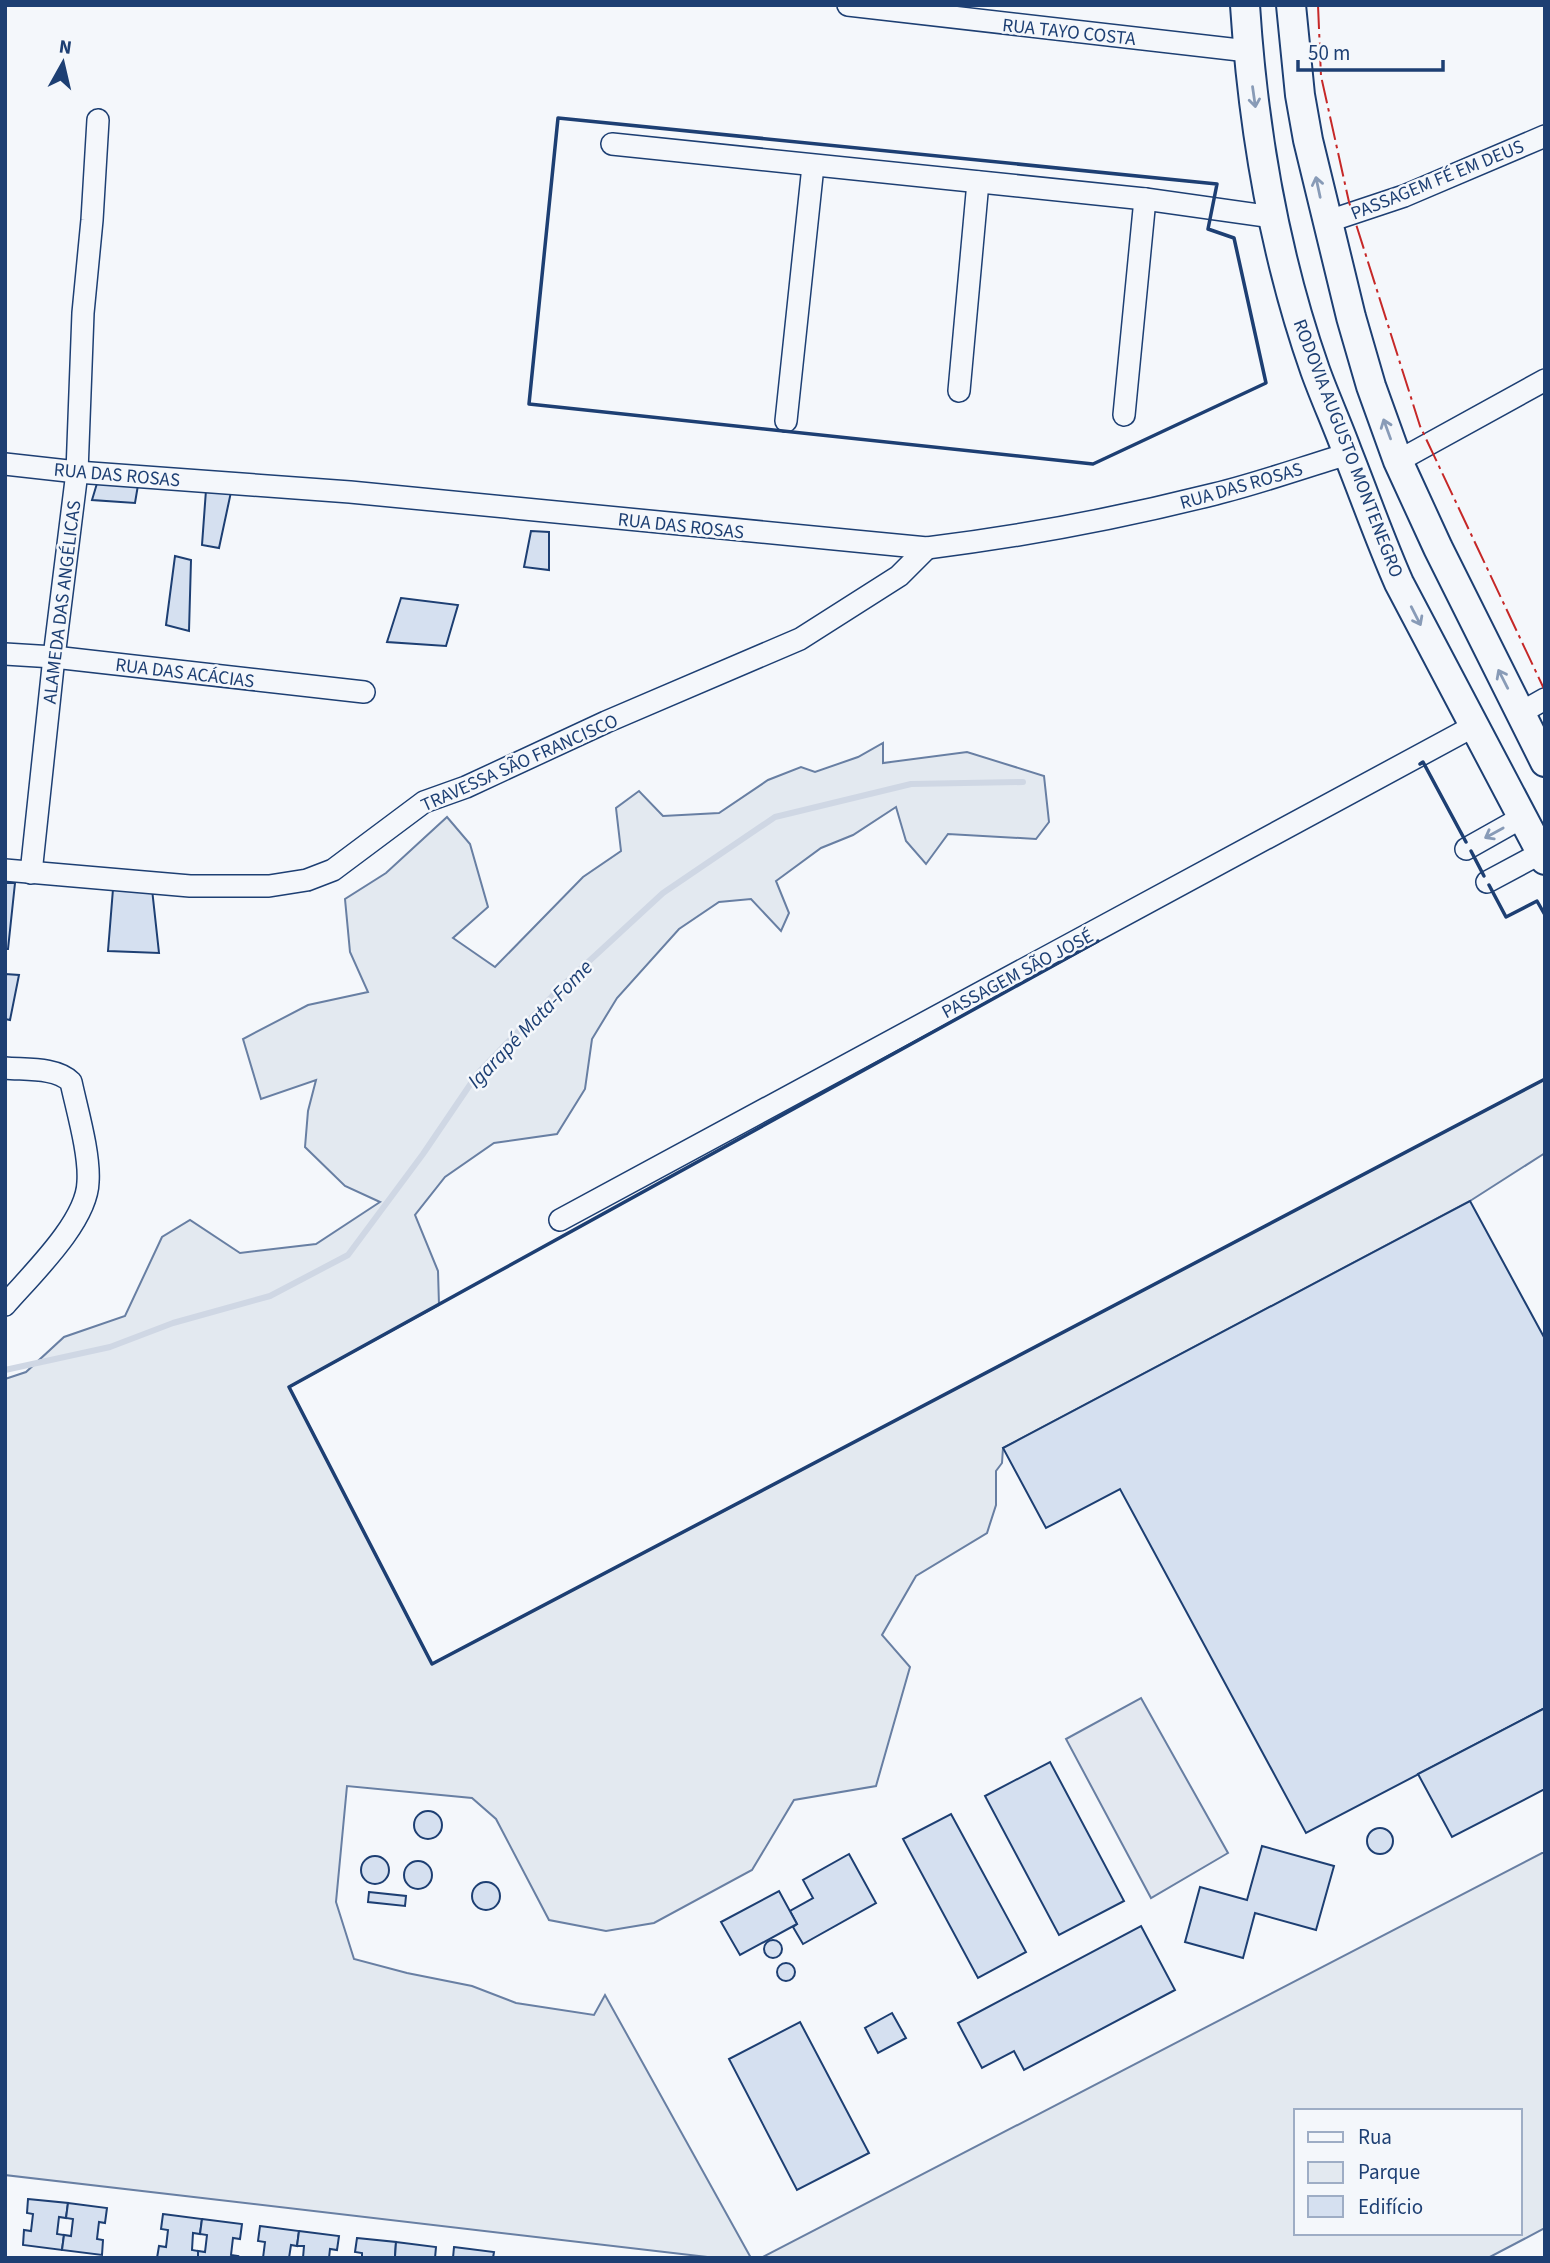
<svg xmlns="http://www.w3.org/2000/svg" width="1550" height="2263" viewBox="0 0 1550 2263" font-family="'Source Sans 3',sans-serif">
<style>
.green{fill:#e3e9f0;stroke:#687fa3;stroke-width:2;fill-rule:evenodd}
.parking{fill:#e3e8f0;stroke:#687fa3;stroke-width:2}
.lines{fill:none;stroke-linecap:round;stroke-linejoin:round}
.stream{stroke:#cfd7e4;stroke-width:6}
.building{fill:#d5e0f0;stroke:#1d3f73;stroke-width:2}
.minor-casing{stroke:#1d3f73;stroke-width:24}
.major-casing{stroke:#1d3f73;stroke-width:32}
.minor{stroke:#f4f7fb;stroke-width:21}
.major{stroke:#f4f7fb;stroke-width:28}
.wall{stroke:#1d3f73;stroke-width:3.5}
.power{stroke:#c62828;stroke-width:2;stroke-dasharray:24 5 3.5 5;stroke-linecap:butt}
.oneway{stroke:#889bb7}
.labels{text-anchor:middle;stroke-width:5;stroke-linejoin:round;paint-order:stroke}
.street-label{font-size:19px;fill:#1d3f73;stroke:#f4f7fb}
.water-label{font-size:21px;font-style:italic;fill:#1d3f73;stroke:#f4f7fb}
</style>
<rect width="100%" height="100%" fill="#f4f7fb"/>
<!-- green -->
<g class="green">
<path d="M883 743V763L967 752 1044 776 1049 822 1036 839 948 834 926 864 906 841 896 807 853 835 821 848 776 881 789 913 781 931 751 899 719 902 679 929 617 998 592 1039 585 1089 557 1134 494 1143 445 1177 415 1215 438 1271 439 1305 289 1387 432 1664 1545 1079V1153L1470 1201 1003 1448 1002 1463 996 1471V1505L987 1533 916 1576 882 1635 910 1667 876 1786 794 1800 752 1870 654 1923 606 1931 549 1920 496 1819 472 1798 347 1786 336 1902 354 1959 407 1973 472 1986 516 2003 594 2015 605 1995 751 2258H716L5 2175V1379L26 1372 64 1337 125 1316 162 1237 190 1220 240 1253 316 1244 380 1202 345 1186 305 1147 308 1111 316 1080 261 1099 243 1039 308 1005 368 992 350 952 345 899 386 873 447 817 470 844 488 907 453 938 495 967 583 877 621 851 616 808 639 791 663 816 719 813 768 780 801 767 815 772 858 757Z"/>
<path d="M1542 1853H1545V2228L1488 2258H761ZM1296 2111H1520V2233H1296Z"/>
</g>
<!-- parking -->
<path class="parking" d="M1141 1698 1228 1853 1151 1898 1066 1739Z"/>
<g class="lines">
<!-- stream -->
<path class="stream" d="M5 1370 110 1347 173 1323 270 1296 348 1255 423 1154 478 1073 561 987 663 893 775 817 911 784 1023 782"/>
</g>
<!-- building -->
<g class="building">
<path d="M98 480 138 485 135 503 92 500Z"/>
<path d="M206 490 231 492 219 548 202 545Z"/>
<path d="M531 531 549 532V570L524 567Z"/>
<path d="M175 556 191 560 189 631 166 625Z"/>
<path d="M401 598 458 605 446 646 387 642Z"/>
<path d="M5 883H15L8 949H5Z"/>
<path d="M113 889H152L159 953 108 951Z"/>
<path d="M5 974 19 975 10 1020 5 1019Z"/>
<path d="M1470 1201 1545 1339V1708L1306 1833 1120 1489 1046 1528 1003 1448Z"/>
<path d="M1545 1708V1789L1452 1837 1418 1774Z"/>
<path d="M1050 1762 1124 1901 1059 1935 985 1796Z"/>
<circle cx="428" cy="1825" r="14"/>
<path d="M951 1814 1026 1952 978 1978 903 1839Z"/>
<circle cx="1380" cy="1841" r="13"/>
<path d="M1262 1846 1334 1866 1316 1930 1255 1913 1243 1958 1185 1942 1200 1887 1247 1900Z"/>
<path d="M849 1854 876 1903 803 1944 793 1927 797 1924 790 1911 813 1898 803 1880Z"/>
<circle cx="375" cy="1870" r="14"/>
<circle cx="418" cy="1875" r="14"/>
<circle cx="486" cy="1896" r="14"/>
<path d="M779 1891 797 1924 740 1955 721 1922Z"/>
<path d="M369 1892 406 1896 405 1906 368 1902Z"/>
<path d="M1141 1926 1175 1990 1024 2070 1014 2051 982 2068 958 2023Z"/>
<circle cx="773" cy="1949" r="9"/>
<circle cx="786" cy="1972" r="9"/>
<path d="M892 2013 906 2038 878 2053 865 2028Z"/>
<path d="M800 2022 869 2153 797 2190 729 2059Z"/>
<path d="M28 2199 68 2203 66 2218 59 2217 57 2234 64 2235 62 2250 23 2245 24 2230 31 2231 33 2214 27 2213Z"/>
<path d="M68 2203 107 2208 105 2223 99 2222 97 2239 103 2240 102 2255 62 2250 64 2235 71 2236 73 2219 66 2218Z"/>
<path d="M163 2214 202 2219 200 2234 193 2233 192 2250 198 2251V2258H157L159 2246 166 2247 168 2230 161 2229Z"/>
<path d="M202 2219 242 2224 240 2239 233 2238 231 2255 238 2256 237 2258H198V2251L205 2252 207 2235 200 2234Z"/>
<path d="M260 2226 299 2231 297 2246 291 2245 289 2258H263L265 2242 258 2241Z"/>
<path d="M299 2231 339 2236 337 2250 330 2249 329 2258H303L304 2246H297Z"/>
<path d="M357 2238 396 2242 395 2257 362 2258V2253L355 2252Z"/>
<path d="M396 2242 436 2247 435 2258 395 2257Z"/>
<path d="M454 2247 494 2252 493 2258H453Z"/>
</g>
<g class="lines">
<!-- minor casing -->
<g class="minor-casing">
<g id="minor">
<path d="M848 5 1248 51"/>
<path d="M612 144 1145 199 1273 217"/>
<path d="M1329 221 1404 196 1545 136"/>
<path d="M959 391 978 182"/>
<path d="M1124 415 1145 199"/>
<path d="M786 421 813 166"/>
<path d="M1398 461 1545 380"/>
<path d="M5 464 77 472 350 492 927 548C1024 536 1120 518 1215 494 1260 483 1304 467 1348 454"/>
<path d="M5 654 54 657 364 692"/>
<path d="M1520 713 1545 699"/>
<path d="M1466 849 1523 817"/>
<path d="M5 870 190 886H269L307 880 333 870 424 802 466 787 606 722 800 639 899 576 927 548"/>
<path d="M31 873 54 657 77 472 83 313 92 220 98 120"/>
<path d="M1487 882 1541 853"/>
<path d="M5 1068C25 1070 56 1067 71 1082 77 1110 90 1154 88 1182 87 1222 31 1275 5 1305"/>
<path d="M560 1220 1474 726"/>
</g>
</g>
<!-- major casing -->
<g class="major-casing">
<g id="major">
<path d="M1245 5C1253 128 1274 253 1315 370 1325 398 1338 426 1348 454 1365 497 1380 540 1399 583L1545 860"/>
<path d="M1291 5 1300 95 1308 140 1351 317 1371 386 1398 461 1438 548 1545 762"/>
</g>
</g>
<!-- minor -->
<use href="#minor" class="minor"/>
<!-- major -->
<use href="#major" class="major"/>
<!-- wall -->
<g class="wall">
<path d="M558 118 1217 184 1208 229 1234 238 1266 383 1093 464 529 404Z"/>
<path d="M1420 764 1423 762 1466 842"/>
<path d="M1471 851 1484 876"/>
<path d="M1489 885 1506 917 1537 901 1545 915"/>
<path d="M1098 941 289 1387 432 1664 1545 1079"/>
</g>
<!-- power -->
<path class="power" d="M1318 5 1321 76 1349 202 1420 426 1545 691"/>
</g>
<!-- one-way arrows -->
<defs><path id="oneway-shaft" d="M-6 0H5M1.5-3L5.5 0L1.5 3" fill="none" stroke-width="1.6" stroke-linecap="round" stroke-linejoin="round" transform="scale(1.75)"/></defs>
<g class="oneway">
<use href="#oneway-shaft" transform="translate(1254 97) rotate(82)"/>
<use href="#oneway-shaft" transform="translate(1318 187) rotate(-102)"/>
<use href="#oneway-shaft" transform="translate(1387 429) rotate(-110)"/>
<use href="#oneway-shaft" transform="translate(1416 616) rotate(63)"/>
<use href="#oneway-shaft" transform="translate(1503 679) rotate(-117)"/>
<use href="#oneway-shaft" transform="translate(1494 833) rotate(151)"/>
</g>
<g class="labels">
<!-- street labels -->
<g class="street-label">
<text transform="translate(1069 31) rotate(6)" y="7">RUA TAYO COSTA</text>
<text transform="translate(1437 179) rotate(-22)" y="7">PASSAGEM FÉ EM DEUS</text>
<text transform="translate(1349 448) rotate(69)" y="7">RODOVIA AUGUSTO MONTENEGRO</text>
<text transform="translate(117 474) rotate(5)" y="7">RUA DAS ROSAS</text>
<text transform="translate(1241 485) rotate(-16)" y="7">RUA DAS ROSAS</text>
<text transform="translate(681 525) rotate(6)" y="7">RUA DAS ROSAS</text>
<text transform="translate(61 602) rotate(-83)" y="7">ALAMEDA DAS ANGÉLICAS</text>
<text transform="translate(185 672) rotate(7)" y="7">RUA DAS ACÁCIAS</text>
<text transform="translate(519 762) rotate(-24)" y="7">TRAVESSA SÃO FRANCISCO</text>
<text transform="translate(1017 973) rotate(-28)" y="7">PASSAGEM SÃO JOSÉ</text>
</g>
<!-- water labels -->
<g class="water-label">
<text transform="translate(530 1024) rotate(-46)" y="7">Igarapé Mata-Fome</text>
</g>
</g>
<!-- border -->
<rect width="1550" height="2263" fill="none" stroke="#1d3f73" stroke-width="14"/>
<!-- legend -->
<rect x="1294" y="2109" width="228" height="126" fill="#f4f7fb" stroke="#9eadc5" stroke-width="2"/>
<rect x="1308" y="2132" width="35" height="10" fill="#f4f7fb" stroke="#9eadc5" stroke-width="2"/>
<text x="1358" y="2144" font-size="21" fill="#1d3f73">Rua</text>
<rect x="1308" y="2162" width="35" height="21" fill="#e3e9f0" stroke="#9eadc5" stroke-width="2"/>
<text x="1358" y="2179" font-size="21" fill="#1d3f73">Parque</text>
<rect x="1308" y="2196" width="35" height="21" fill="#d5e0f0" stroke="#9eadc5" stroke-width="2"/>
<text x="1358" y="2214" font-size="21" fill="#1d3f73">Edifício</text>
<!-- north arrow -->
<g transform="translate(63 63) rotate(8)" stroke="#f4f7fb" stroke-width="5" paint-order="stroke">
<path d="M0-5L12 26L0 18L-12 26Z" fill="#1d3f73"/>
<text y="-10" font-size="19" font-weight="bold" text-anchor="middle" fill="#1d3f73">N</text>
</g>
<!-- scale -->
<path d="M1298 60v10h145v-10" fill="none" stroke="#1d3f73" stroke-width="3.5"/>
<text x="1308" y="60" font-size="21" fill="#1d3f73" stroke="#f4f7fb" stroke-width="5" paint-order="stroke">50 m</text>
</svg>
